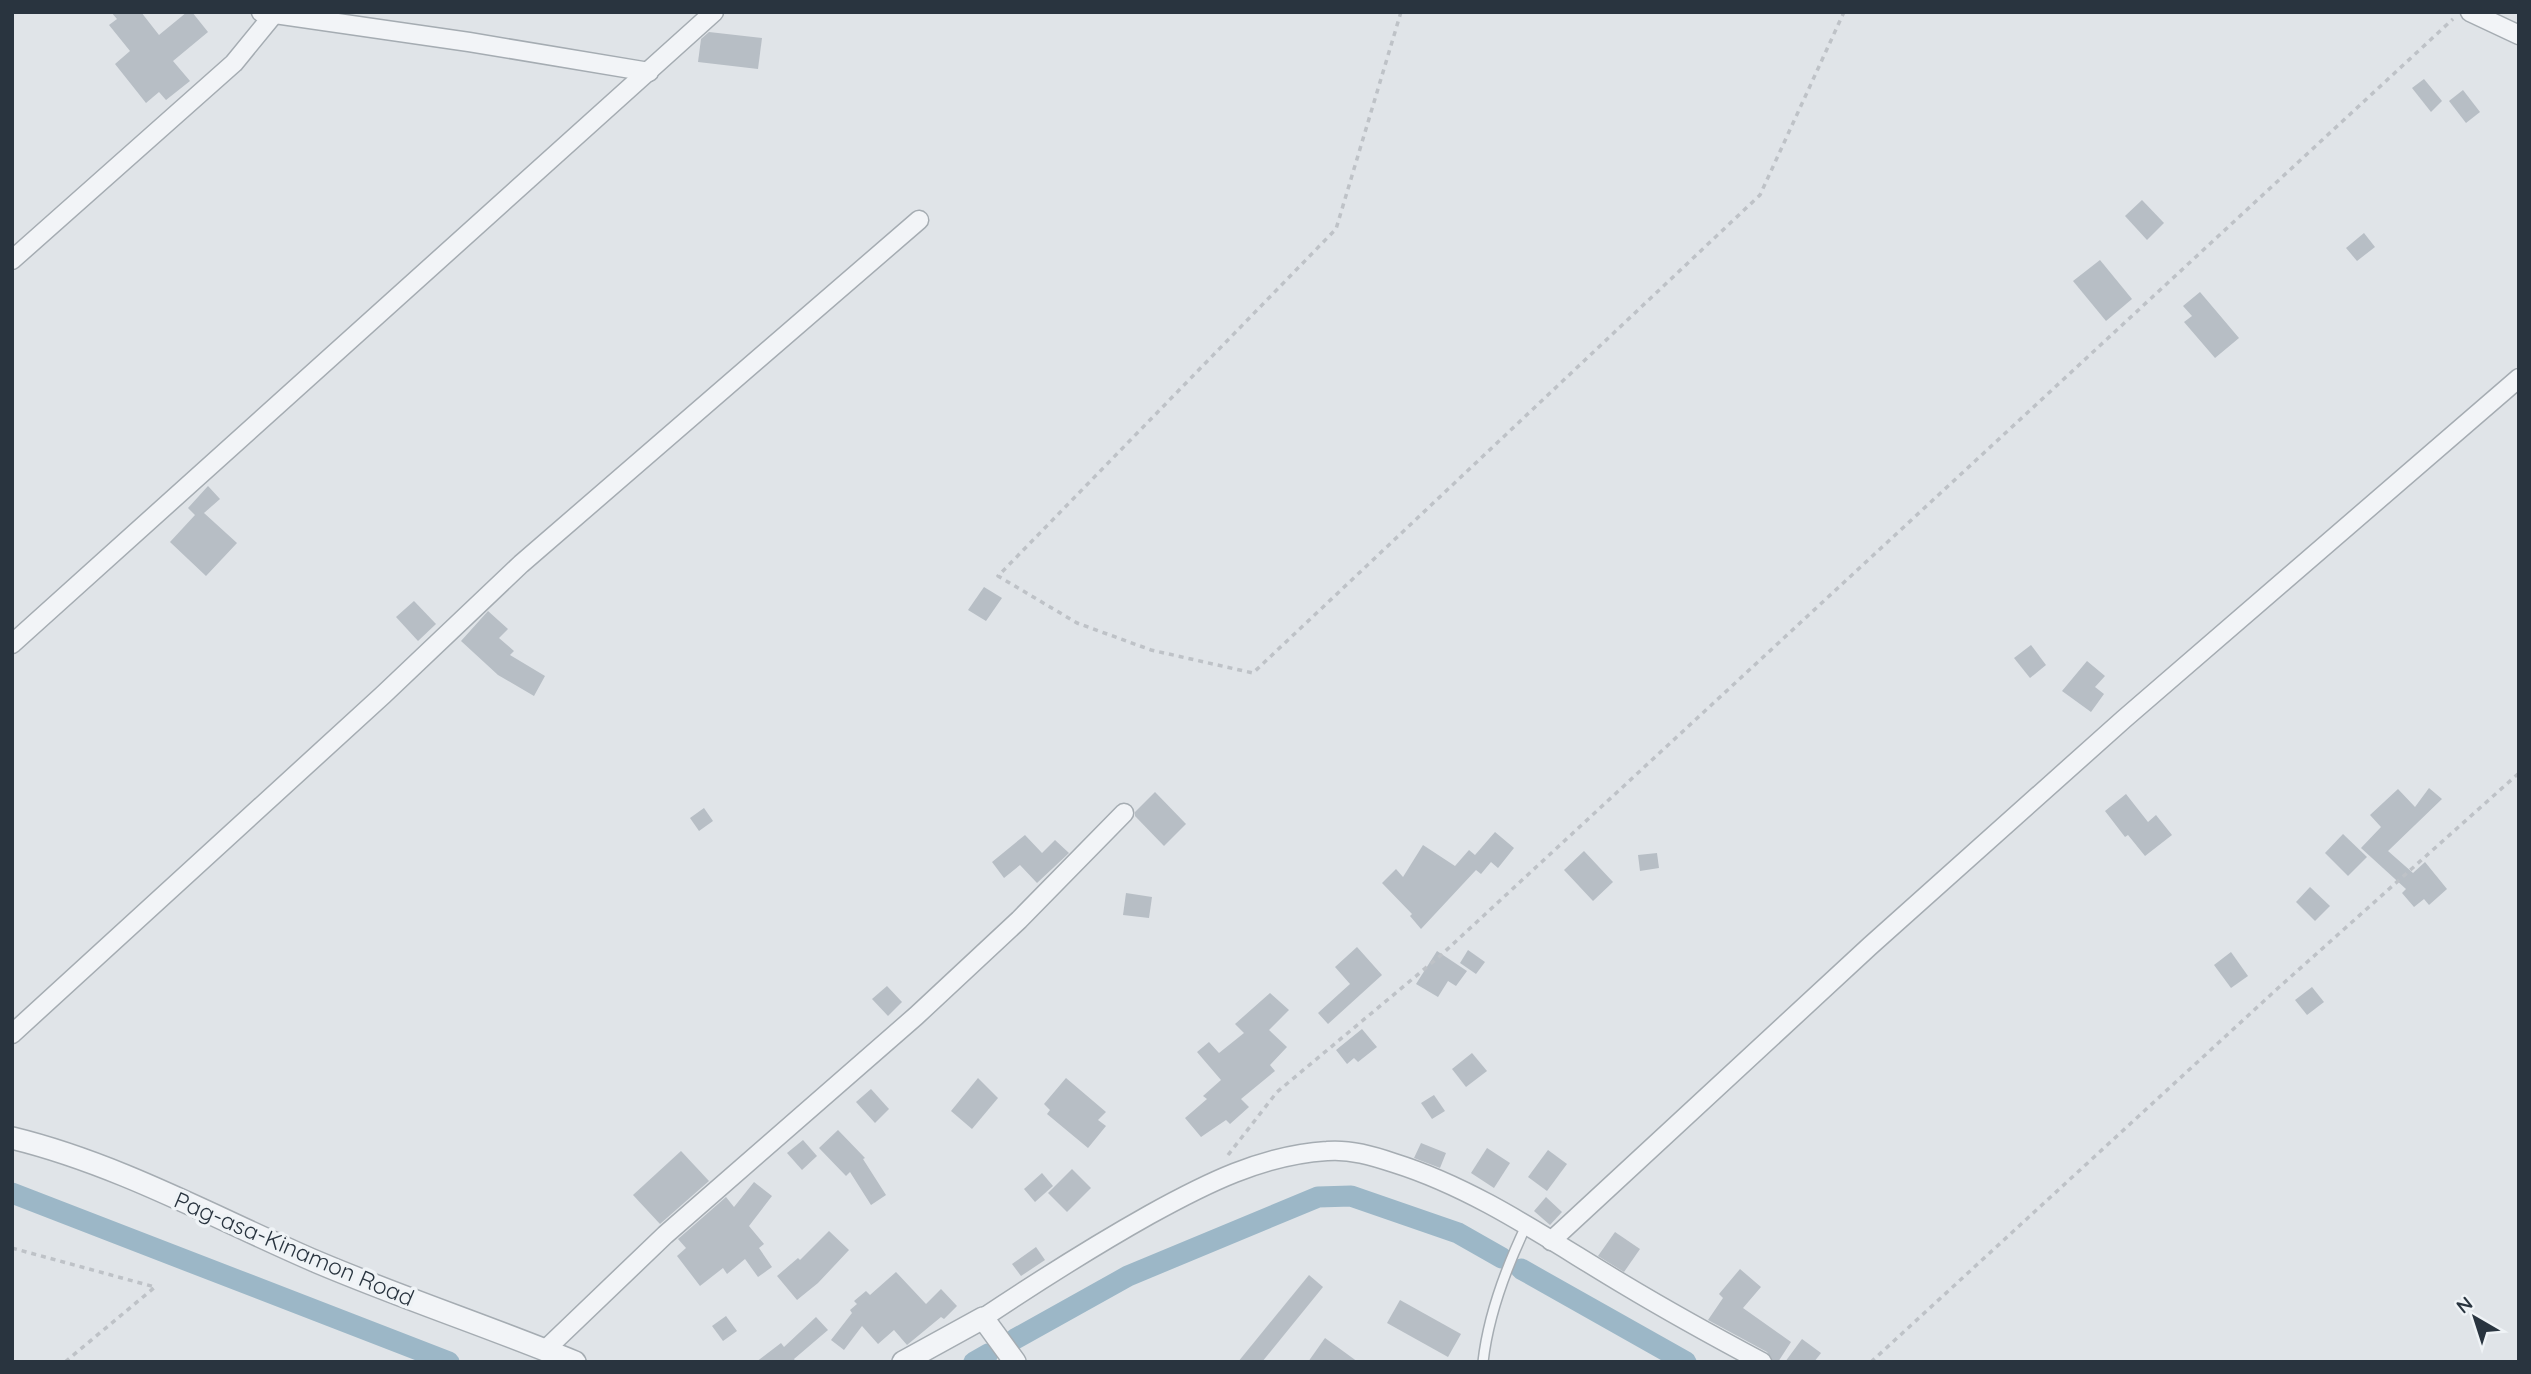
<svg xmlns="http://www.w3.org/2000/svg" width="2531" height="1374" viewBox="0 0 2531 1374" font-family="Quicksand,sans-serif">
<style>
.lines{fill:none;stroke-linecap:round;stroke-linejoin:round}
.canal{stroke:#9cb7c7;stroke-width:21}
.building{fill:#b7bec5}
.service-casing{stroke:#a5acb2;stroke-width:12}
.minor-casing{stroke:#a5acb2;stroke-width:21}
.tertiary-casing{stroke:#a5acb2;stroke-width:24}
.path{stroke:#bec2c7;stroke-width:3.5;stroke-dasharray:5 5;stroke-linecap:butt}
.service{stroke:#f2f4f7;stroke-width:9}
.minor{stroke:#f2f4f7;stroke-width:18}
.tertiary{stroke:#f2f4f7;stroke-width:21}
.labels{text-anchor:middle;stroke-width:7;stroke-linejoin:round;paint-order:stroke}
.street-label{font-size:23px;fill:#29343f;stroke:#eff3f6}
</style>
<rect width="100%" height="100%" fill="#e0e4e8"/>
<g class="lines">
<!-- canal -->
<g class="canal">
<path d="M12 1193 449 1362"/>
<path d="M1521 1269 1686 1362"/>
<path d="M1015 1339 1128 1276 1318 1197 1351 1196 1458 1233 1502 1258"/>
<path d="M974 1362 988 1354"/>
</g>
</g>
<!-- building -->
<g class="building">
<path d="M111 12H141L159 35 187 12H192L208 32 173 61 190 81 166 100 159 92 146 103 115 64 130 51 109 25 117 19Z"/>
<path d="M709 32 762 38 758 69 698 62 701 39Z"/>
<path d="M2424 79 2442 101 2431 112 2412 88Z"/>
<path d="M2463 90 2480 112 2466 123 2449 101Z"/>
<path d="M2142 200 2164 223 2147 240 2125 216Z"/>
<path d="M2364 233 2375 247 2357 261 2346 248Z"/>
<path d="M2100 260 2132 299 2106 321 2073 281Z"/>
<path d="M2200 292 2239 338 2215 358 2184 322 2192 316 2183 306Z"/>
<path d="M208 486 220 499 204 513 237 543 206 576 170 542 195 515 188 508Z"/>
<path d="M984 587 1002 598 986 621 968 610Z"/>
<path d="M414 601 436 624 418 641 396 617Z"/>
<path d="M488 611 508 629 499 638 514 651 510 655 545 676 534 696 498 675 461 641Z"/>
<path d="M2031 645 2046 665 2030 678 2014 658Z"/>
<path d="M2087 661 2105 676 2095 687 2104 694 2091 712 2062 691Z"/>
<path d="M2429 788 2442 799 2388 851 2413 873 2425 862 2447 889 2429 905 2424 899 2414 907 2402 893 2406 889 2361 848 2381 827 2370 815 2398 789 2415 807Z"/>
<path d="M1155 792 1186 824 1164 846 1135 816V812Z"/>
<path d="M2126 794 2148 822 2156 815 2172 835 2145 856 2128 835 2125 837 2105 811Z"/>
<path d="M704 808 713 821 699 831 690 818Z"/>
<path d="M1495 832 1514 848 1498 868 1491 862 1481 874 1476 870 1421 929 1410 916 1412 914 1382 883 1396 869 1403 877 1423 845 1455 866 1469 850 1475 855Z"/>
<path d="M2343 834 2367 857 2348 876 2325 853Z"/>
<path d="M1025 835 1042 853 1055 840 1069 853 1037 883 1020 865 1004 878 992 862Z"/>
<path d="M1584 851 1613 882 1593 901 1564 870Z"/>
<path d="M1657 853 1659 868 1640 871 1638 855Z"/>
<path d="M2310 887 2330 906 2315 921 2296 902Z"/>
<path d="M1126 893 1152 897 1149 918 1123 915Z"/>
<path d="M1357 947 1382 975 1328 1024 1318 1013 1350 984 1335 967Z"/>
<path d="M1468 950 1485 962 1476 974 1460 963Z"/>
<path d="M1437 951 1467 971 1456 986 1448 981 1438 997 1416 984Z"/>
<path d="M2231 952 2248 976 2231 988 2214 965Z"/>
<path d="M887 986 902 1002 888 1016 872 999Z"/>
<path d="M2312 987 2324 1002 2307 1015 2295 1000Z"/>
<path d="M1270 993 1289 1010 1269 1030 1287 1047 1270 1065 1275 1071 1241 1099 1249 1107 1230 1124 1226 1120 1201 1137 1185 1118 1207 1099 1203 1096 1221 1080 1197 1052 1209 1042 1219 1053 1244 1033 1235 1024Z"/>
<path d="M1362 1029 1377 1047 1358 1062 1354 1058 1347 1064 1336 1050Z"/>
<path d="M1472 1053 1487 1071 1466 1087 1452 1069Z"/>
<path d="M978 1078 998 1098 972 1129 951 1111Z"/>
<path d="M1066 1078 1106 1112 1098 1120 1106 1126 1088 1148 1047 1114 1050 1110 1044 1104Z"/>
<path d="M871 1089 889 1109 875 1123 856 1102Z"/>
<path d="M1434 1095 1445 1111 1432 1119 1421 1103Z"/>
<path d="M838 1130 865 1158 863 1159 886 1195 871 1205 850 1172 846 1176 819 1148Z"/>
<path d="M803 1140 817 1156 802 1170 787 1153Z"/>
<path d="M1421 1143 1446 1153 1440 1168 1414 1158Z"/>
<path d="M1487 1148 1510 1163 1494 1188 1471 1173Z"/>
<path d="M1548 1150 1567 1164 1547 1191 1528 1177Z"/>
<path d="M681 1151 709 1181 660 1224 633 1195Z"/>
<path d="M1072 1169 1091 1188 1067 1212 1048 1193Z"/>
<path d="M1042 1173 1053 1186 1035 1202 1024 1189Z"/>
<path d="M754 1182 772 1196 749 1226 764 1244 759 1248 772 1267 758 1277 745 1259 727 1274 723 1268 700 1286 677 1256 686 1248 678 1239 726 1197 734 1207Z"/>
<path d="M1546 1197 1562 1212 1550 1225 1534 1211Z"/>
<path d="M829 1231 849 1250 818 1283 797 1300 777 1276 798 1258 800 1260Z"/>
<path d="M1615 1232 1640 1249 1624 1272 1598 1256Z"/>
<path d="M1036 1247 1045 1260 1021 1276 1012 1264Z"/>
<path d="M1740 1269 1761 1287 1743 1308 1791 1342 1778 1362H1773L1767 1352 1708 1320 1723 1298 1719 1294Z"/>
<path d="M896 1272 926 1304 941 1289 957 1306 944 1319 941 1317 907 1345 894 1330 878 1344 862 1326 844 1350 831 1340 852 1313 850 1310 857 1304 854 1301 866 1291 870 1295Z"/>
<path d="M1309 1275 1323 1287 1262 1362H1238Z"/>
<path d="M1400 1300 1461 1334 1448 1357 1387 1323Z"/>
<path d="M726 1316 737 1331 723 1341 712 1326Z"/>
<path d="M816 1317 828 1330 794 1359 796 1362H756L781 1343 784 1347Z"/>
<path d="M1325 1338 1358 1362H1308Z"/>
<path d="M1802 1339 1821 1353 1814 1362H1785Z"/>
</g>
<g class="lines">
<!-- service casing -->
<g class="service-casing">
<path id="service" d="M1483 1362C1488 1317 1507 1266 1526 1226"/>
</g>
<!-- minor casing -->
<g class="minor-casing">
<g id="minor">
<path d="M261 12 469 42 649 72"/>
<path d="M2470 12 2519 35"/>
<path d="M12 260 234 63 274 14"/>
<path d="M12 644 714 12"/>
<path d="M12 1034 383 695 521 564 919 220"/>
<path d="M1551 1241 1870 946 2124 719 2519 378"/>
<path d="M983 1318C1037 1282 1092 1247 1149 1215 1205 1184 1262 1155 1327 1151 1350 1149 1373 1156 1394 1163 1477 1189 1549 1240 1623 1284 1668 1311 1715 1337 1762 1362"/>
<path d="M545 1350 665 1235 916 1016 1019 920 1124 813"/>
</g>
</g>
<!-- tertiary casing -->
<g class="tertiary-casing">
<g id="tertiary">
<path d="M12 1138C119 1164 217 1219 317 1262 402 1298 490 1327 575 1362"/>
<path d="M903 1362 983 1318 1015 1362"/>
</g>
</g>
<!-- path -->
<g class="path">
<path d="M1401 12 1336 229 998 576 1077 623 1151 650 1253 673 1760 195 1844 12"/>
<path d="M1228 1155 1277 1092 1440 956 2453 19"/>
<path d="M12 1248 155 1287 65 1362"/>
<path d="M1871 1362 2277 989 2519 773"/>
</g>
<!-- service -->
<use href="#service" class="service"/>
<!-- minor -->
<use href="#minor" class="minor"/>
<!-- tertiary -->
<use href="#tertiary" class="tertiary"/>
</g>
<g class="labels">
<!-- street labels -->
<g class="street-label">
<text transform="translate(294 1249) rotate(23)" y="8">Pag-asa-Kinamon Road</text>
</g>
</g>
<!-- border -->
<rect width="2531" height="1374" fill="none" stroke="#29343f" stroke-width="28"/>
<!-- north arrow -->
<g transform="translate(2475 1318) rotate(321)" stroke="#eff3f6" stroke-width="5" paint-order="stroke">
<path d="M0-5L12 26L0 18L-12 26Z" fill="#29343f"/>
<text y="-10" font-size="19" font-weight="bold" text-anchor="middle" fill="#29343f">N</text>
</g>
</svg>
